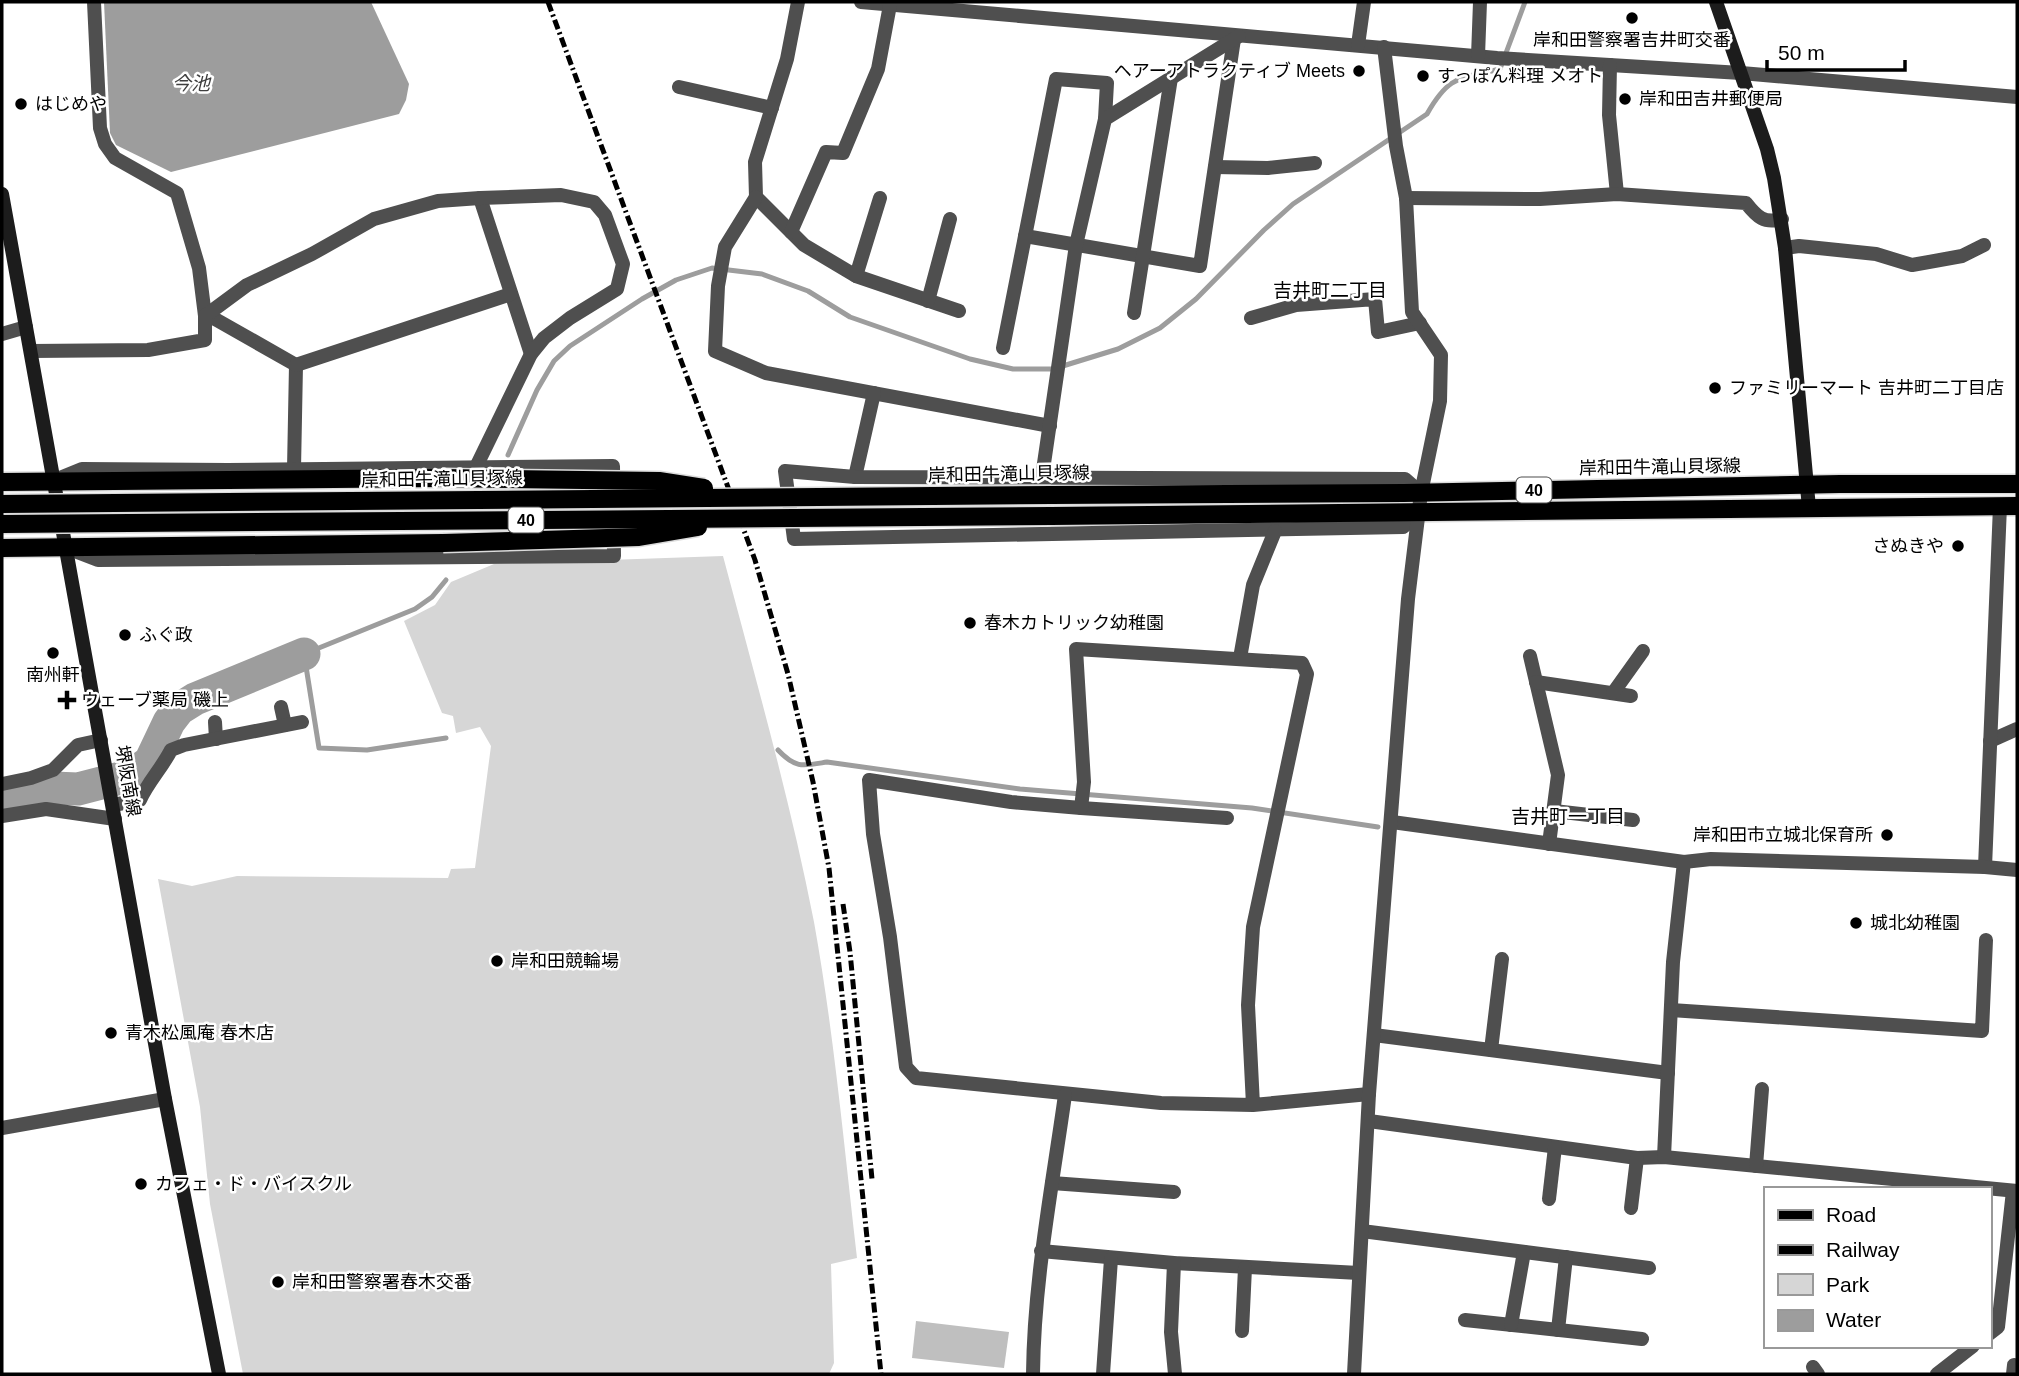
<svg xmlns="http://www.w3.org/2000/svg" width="2019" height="1376" viewBox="0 0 2019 1376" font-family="Helvetica,'Noto Sans JP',sans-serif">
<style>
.green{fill:#d6d6d6}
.water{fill:#9d9d9d}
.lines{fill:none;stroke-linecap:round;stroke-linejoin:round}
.stream{stroke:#9d9d9d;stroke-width:5}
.river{stroke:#9d9d9d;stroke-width:33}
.building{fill:#bfbfbf}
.primary-casing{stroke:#dbdbdb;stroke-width:21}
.street{stroke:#4f4f4f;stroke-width:14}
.secondary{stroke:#1c1c1c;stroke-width:14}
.primary{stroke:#000;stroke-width:18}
.rail{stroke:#000;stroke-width:5;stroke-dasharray:10 3.5 2 3.5;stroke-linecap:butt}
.primary-bridge-casing{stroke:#dbdbdb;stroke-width:21;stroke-linecap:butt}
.primary-bridge{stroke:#000;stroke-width:18}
.poi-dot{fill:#000;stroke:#fff;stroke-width:2.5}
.labels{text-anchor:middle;stroke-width:5;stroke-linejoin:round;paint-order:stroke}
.shield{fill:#fff;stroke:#4c4c4c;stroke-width:2}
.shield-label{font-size:16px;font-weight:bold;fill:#000}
.poi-label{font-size:18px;fill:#000;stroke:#fff;text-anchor:start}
.street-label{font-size:18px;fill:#000;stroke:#fff}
.water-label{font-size:19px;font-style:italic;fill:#3e3e3e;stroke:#fff}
.neighbourhood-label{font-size:19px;fill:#000;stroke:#fff}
</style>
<rect width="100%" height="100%" fill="#fff"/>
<!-- green -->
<path class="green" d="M723 556C755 677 790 799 814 922 834 1033 844 1146 857 1258L831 1264 834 1363 829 1374H243L210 1204 200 1107 158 879 192 886 237 876 448 878 451 869 475 868 491 746 480 727 456 733 453 716 442 713 404 621 435 605 451 582 494 564Z"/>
<!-- water -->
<path class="water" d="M104 2H371L409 84 406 100 399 114 171 172 116 145 110 133Z"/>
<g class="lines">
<!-- stream -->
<g class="stream">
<path d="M508 455 537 390 554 361 570 346 642 299 676 280 712 268 762 274 808 291 850 317 970 359 1013 369H1053L1118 349 1160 328 1196 299 1264 230 1293 204 1427 114C1449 75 1459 79 1500 69L1525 2"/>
<path d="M446 580 432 597 415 609 304 654 319 748 367 750 446 738"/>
<path d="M778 750C796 769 803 766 827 762L1020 789 1252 808 1378 827"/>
</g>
<!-- river -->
<path class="river" d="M2 797 53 788 78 789 132 775 150 762 169 722 179 709 195 699 304 654"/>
</g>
<!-- building -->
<path class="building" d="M916 1321 1009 1332 1004 1368 912 1358Z"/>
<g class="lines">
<!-- primary casing -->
<g class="primary-casing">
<g id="primary">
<path d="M2 482 442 478"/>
<path d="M1051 495 1404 493 1840 484H2017"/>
<path d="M1051 516 2017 506"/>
<path d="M2 548 443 543"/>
</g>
</g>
<!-- street -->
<g class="street">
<path d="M94 2 100 128 105 144 115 158 177 193 199 268 205 316 215 319 296 365 294 469"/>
<path d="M798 2 787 59 755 162 756 197 804 245 856 276 959 311"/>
<path d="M861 2 1497 58 1741 73 2017 97"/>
<path d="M1358 45 1364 2"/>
<path d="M1478 56 1480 2"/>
<path d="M1610 65 1609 115 1617 194"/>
<path d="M679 87 772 108"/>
<path d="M1215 167 1268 168 1315 163"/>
<path d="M756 197 725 247 718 286 715 351 766 373 1050 426"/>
<path d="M480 198 531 354"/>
<path d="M1406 198 1540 199 1617 194 1746 203C1757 217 1764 224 1782 219"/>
<path d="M791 232 826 152 843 153 878 69 890 5"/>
<path d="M1025 236 1200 266 1234 39"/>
<path d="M1785 248 1799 246 1876 254 1912 265 1962 256 1984 245"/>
<path d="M856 276 880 198"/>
<path d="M928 301 950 219"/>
<path d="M1134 313 1171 78"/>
<path d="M1251 318 1296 305 1375 299 1378 332 1420 323"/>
<path d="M2 334 26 327"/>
<path d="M1003 348 1056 79 1107 83 1105 119"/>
<path d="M31 351 148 350 205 340V316L247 285 312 254 374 219 438 201 480 198 561 195 594 202 605 215 623 264 617 289 570 318 544 338 531 354 476 467"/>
<path d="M296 365 511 294"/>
<path d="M855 477 874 393"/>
<path d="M1042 477 1076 245 1105 119 1239 36"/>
<path d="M55 480 82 469 228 470 613 466 614 556 98 560 72 550"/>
<path d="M1420 513 1403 527 794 539 785 471 855 477 1405 479 1421 493"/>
<path d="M1530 656 1558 775 1549 844"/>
<path d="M1240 658 1253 585 1275 531"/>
<path d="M1536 682 1631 696"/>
<path d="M1613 693 1643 651"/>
<path d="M281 707 285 725"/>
<path d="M215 722 216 739"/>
<path d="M1990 741 2017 729"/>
<path d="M2 784 31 778 53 770 78 745 101 740"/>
<path d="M113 805 140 800C148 782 162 768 171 750L184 745 302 722"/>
<path d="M1081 808 1227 818"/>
<path d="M1554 811 1633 820"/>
<path d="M2 816 46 809 115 819"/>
<path d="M1392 822 1684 862"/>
<path d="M1985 867 2000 506"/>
<path d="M1671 1010 1982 1031 1986 940"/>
<path d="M1374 1035 1668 1073"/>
<path d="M1491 1050 1502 959"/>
<path d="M1253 1105 1248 1005 1253 927 1307 674 1302 663 1076 649 1084 782 1081 808 1011 802 869 780 873 834 890 937 906 1067 916 1078 1161 1103 1253 1105 1369 1094"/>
<path d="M1369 1121 1637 1158 1664 1157 2017 1191"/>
<path d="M2 1128 165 1099"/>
<path d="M1664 1157 1673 962 1684 862 1711 859 1985 867 2017 870"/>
<path d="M1756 1166 1762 1089"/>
<path d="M1052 1183 1174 1192"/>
<path d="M1549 1199 1555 1147"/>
<path d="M1631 1208 1637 1158"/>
<path d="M1362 1231 1649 1268"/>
<path d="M1041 1251 1174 1263 1359 1273"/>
<path d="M1174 1263 1171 1332 1175 1374"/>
<path d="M1465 1320 1642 1339"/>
<path d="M1511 1325 1524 1252"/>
<path d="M1558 1330 1566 1257"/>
<path d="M1242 1331 1245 1268"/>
<path d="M1989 1334 1998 1327 2013 1191"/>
<path d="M1813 1367 1818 1374"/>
<path d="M1033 1374C1034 1280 1052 1188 1065 1095"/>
<path d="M1103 1374 1111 1259"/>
<path d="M1354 1374 1369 1094 1408 599 1421 493 1440 401 1441 355 1412 312 1406 198 1396 146 1384 47"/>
<path d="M1937 1374 1973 1346"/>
<path d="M2013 1374 2014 1365"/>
</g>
<!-- secondary -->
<g class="secondary">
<path d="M1716 2 1767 149 1774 178 1785 248 1809 508"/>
<path d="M2 194 165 1099 219 1374"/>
</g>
<!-- primary -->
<use href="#primary" class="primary"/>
<!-- rail -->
<g class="rail">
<path d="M548 2 755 560 788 674 813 782 829 868 881 1374"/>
<path d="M843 904 850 952 872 1179"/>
</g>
<!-- primary-bridge casing -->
<g class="primary-bridge-casing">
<g id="primary-bridge">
<path d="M442 478 659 481 704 488"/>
<path d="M2 504 1051 495"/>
<path d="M2 524 1051 516"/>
<path d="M443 543 639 537 698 527"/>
</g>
</g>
<!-- primary-bridge -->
<use href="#primary-bridge" class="primary-bridge"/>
</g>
<!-- markers -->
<g class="poi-dot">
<circle cx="1632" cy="18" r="7"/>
<circle cx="1359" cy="71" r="7"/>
<circle cx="1423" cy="76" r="7"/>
<circle cx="1625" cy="99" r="7"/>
<circle cx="21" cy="104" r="7"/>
<circle cx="1715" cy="388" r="7"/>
<circle cx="1958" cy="546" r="7"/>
<circle cx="970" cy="623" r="7"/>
<circle cx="125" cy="635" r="7"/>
<circle cx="53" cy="653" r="7"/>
<path d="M63.5 689.5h7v7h7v7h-7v7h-7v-7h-7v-7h7z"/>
<circle cx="1887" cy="835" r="7"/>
<circle cx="1856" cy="923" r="7"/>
<circle cx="497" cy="961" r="7"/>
<circle cx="111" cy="1033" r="7"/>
<circle cx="141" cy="1184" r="7"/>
<circle cx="278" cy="1282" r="7"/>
</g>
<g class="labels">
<!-- shield labels -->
<g class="shield">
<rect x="1516.5" y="477.5" width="35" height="25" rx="5"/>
<rect x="508.5" y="507.5" width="35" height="25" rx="5"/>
</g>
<g class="shield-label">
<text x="1534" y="496">40</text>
<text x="526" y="526">40</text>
</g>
<!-- poi labels -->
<g class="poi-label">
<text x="1632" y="46" text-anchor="middle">岸和田警察署吉井町交番</text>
<text x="1345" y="77" text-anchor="end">ヘアーアトラクティブ Meets</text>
<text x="1437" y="82">すっぽん料理 メオト</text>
<text x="1639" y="105">岸和田吉井郵便局</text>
<text x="35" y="110">はじめや</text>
<text x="1729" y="394">ファミリーマート 吉井町二丁目店</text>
<text x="1944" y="552" text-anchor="end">さぬきや</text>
<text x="984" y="629">春木カトリック幼稚園</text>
<text x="139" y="641">ふぐ政</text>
<text x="53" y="681" text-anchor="middle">南州軒</text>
<text x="81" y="706">ウェーブ薬局 磯上</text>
<text x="1873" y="841" text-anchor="end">岸和田市立城北保育所</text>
<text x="1870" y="929">城北幼稚園</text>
<text x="511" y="967">岸和田競輪場</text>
<text x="125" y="1039">青木松風庵 春木店</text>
<text x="155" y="1190">カフェ・ド・バイスクル</text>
<text x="292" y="1288">岸和田警察署春木交番</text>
</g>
<!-- street labels -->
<g class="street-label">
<text transform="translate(1660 467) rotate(-1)" y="6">岸和田牛滝山貝塚線</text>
<text transform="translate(1009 474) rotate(-1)" y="6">岸和田牛滝山貝塚線</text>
<text transform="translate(442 479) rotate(-1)" y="6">岸和田牛滝山貝塚線</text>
<text transform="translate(128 781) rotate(80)" y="6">堺阪南線</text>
</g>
<!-- water labels -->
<g class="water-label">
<text x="191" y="90">今池</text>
</g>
<!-- neighbourhood labels -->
<g class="neighbourhood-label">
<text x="1330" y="297">吉井町二丁目</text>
<text x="1568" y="823">吉井町一丁目</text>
</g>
</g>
<!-- border -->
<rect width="2019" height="1376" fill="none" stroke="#000000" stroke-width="7"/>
<!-- legend -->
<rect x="1764" y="1187" width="228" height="161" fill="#ffffff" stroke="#999999" stroke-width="2"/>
<rect x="1778" y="1210" width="35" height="10" fill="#000000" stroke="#999999" stroke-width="2"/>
<text x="1826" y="1222" font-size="21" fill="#000000">Road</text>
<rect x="1778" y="1245" width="35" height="10" fill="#000000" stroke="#999999" stroke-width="2"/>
<text x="1826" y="1257" font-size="21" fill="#000000">Railway</text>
<rect x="1778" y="1274" width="35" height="21" fill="#d6d6d6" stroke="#999999" stroke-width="2"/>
<text x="1826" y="1292" font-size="21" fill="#000000">Park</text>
<rect x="1778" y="1310" width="35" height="21" fill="#9d9d9d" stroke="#999999" stroke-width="2"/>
<text x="1826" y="1327" font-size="21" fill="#000000">Water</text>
<!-- scale -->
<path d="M1767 60v10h138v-10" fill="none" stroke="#000000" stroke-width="3.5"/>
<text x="1778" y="60" font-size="21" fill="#000000" stroke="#ffffff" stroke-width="5" paint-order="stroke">50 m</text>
</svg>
